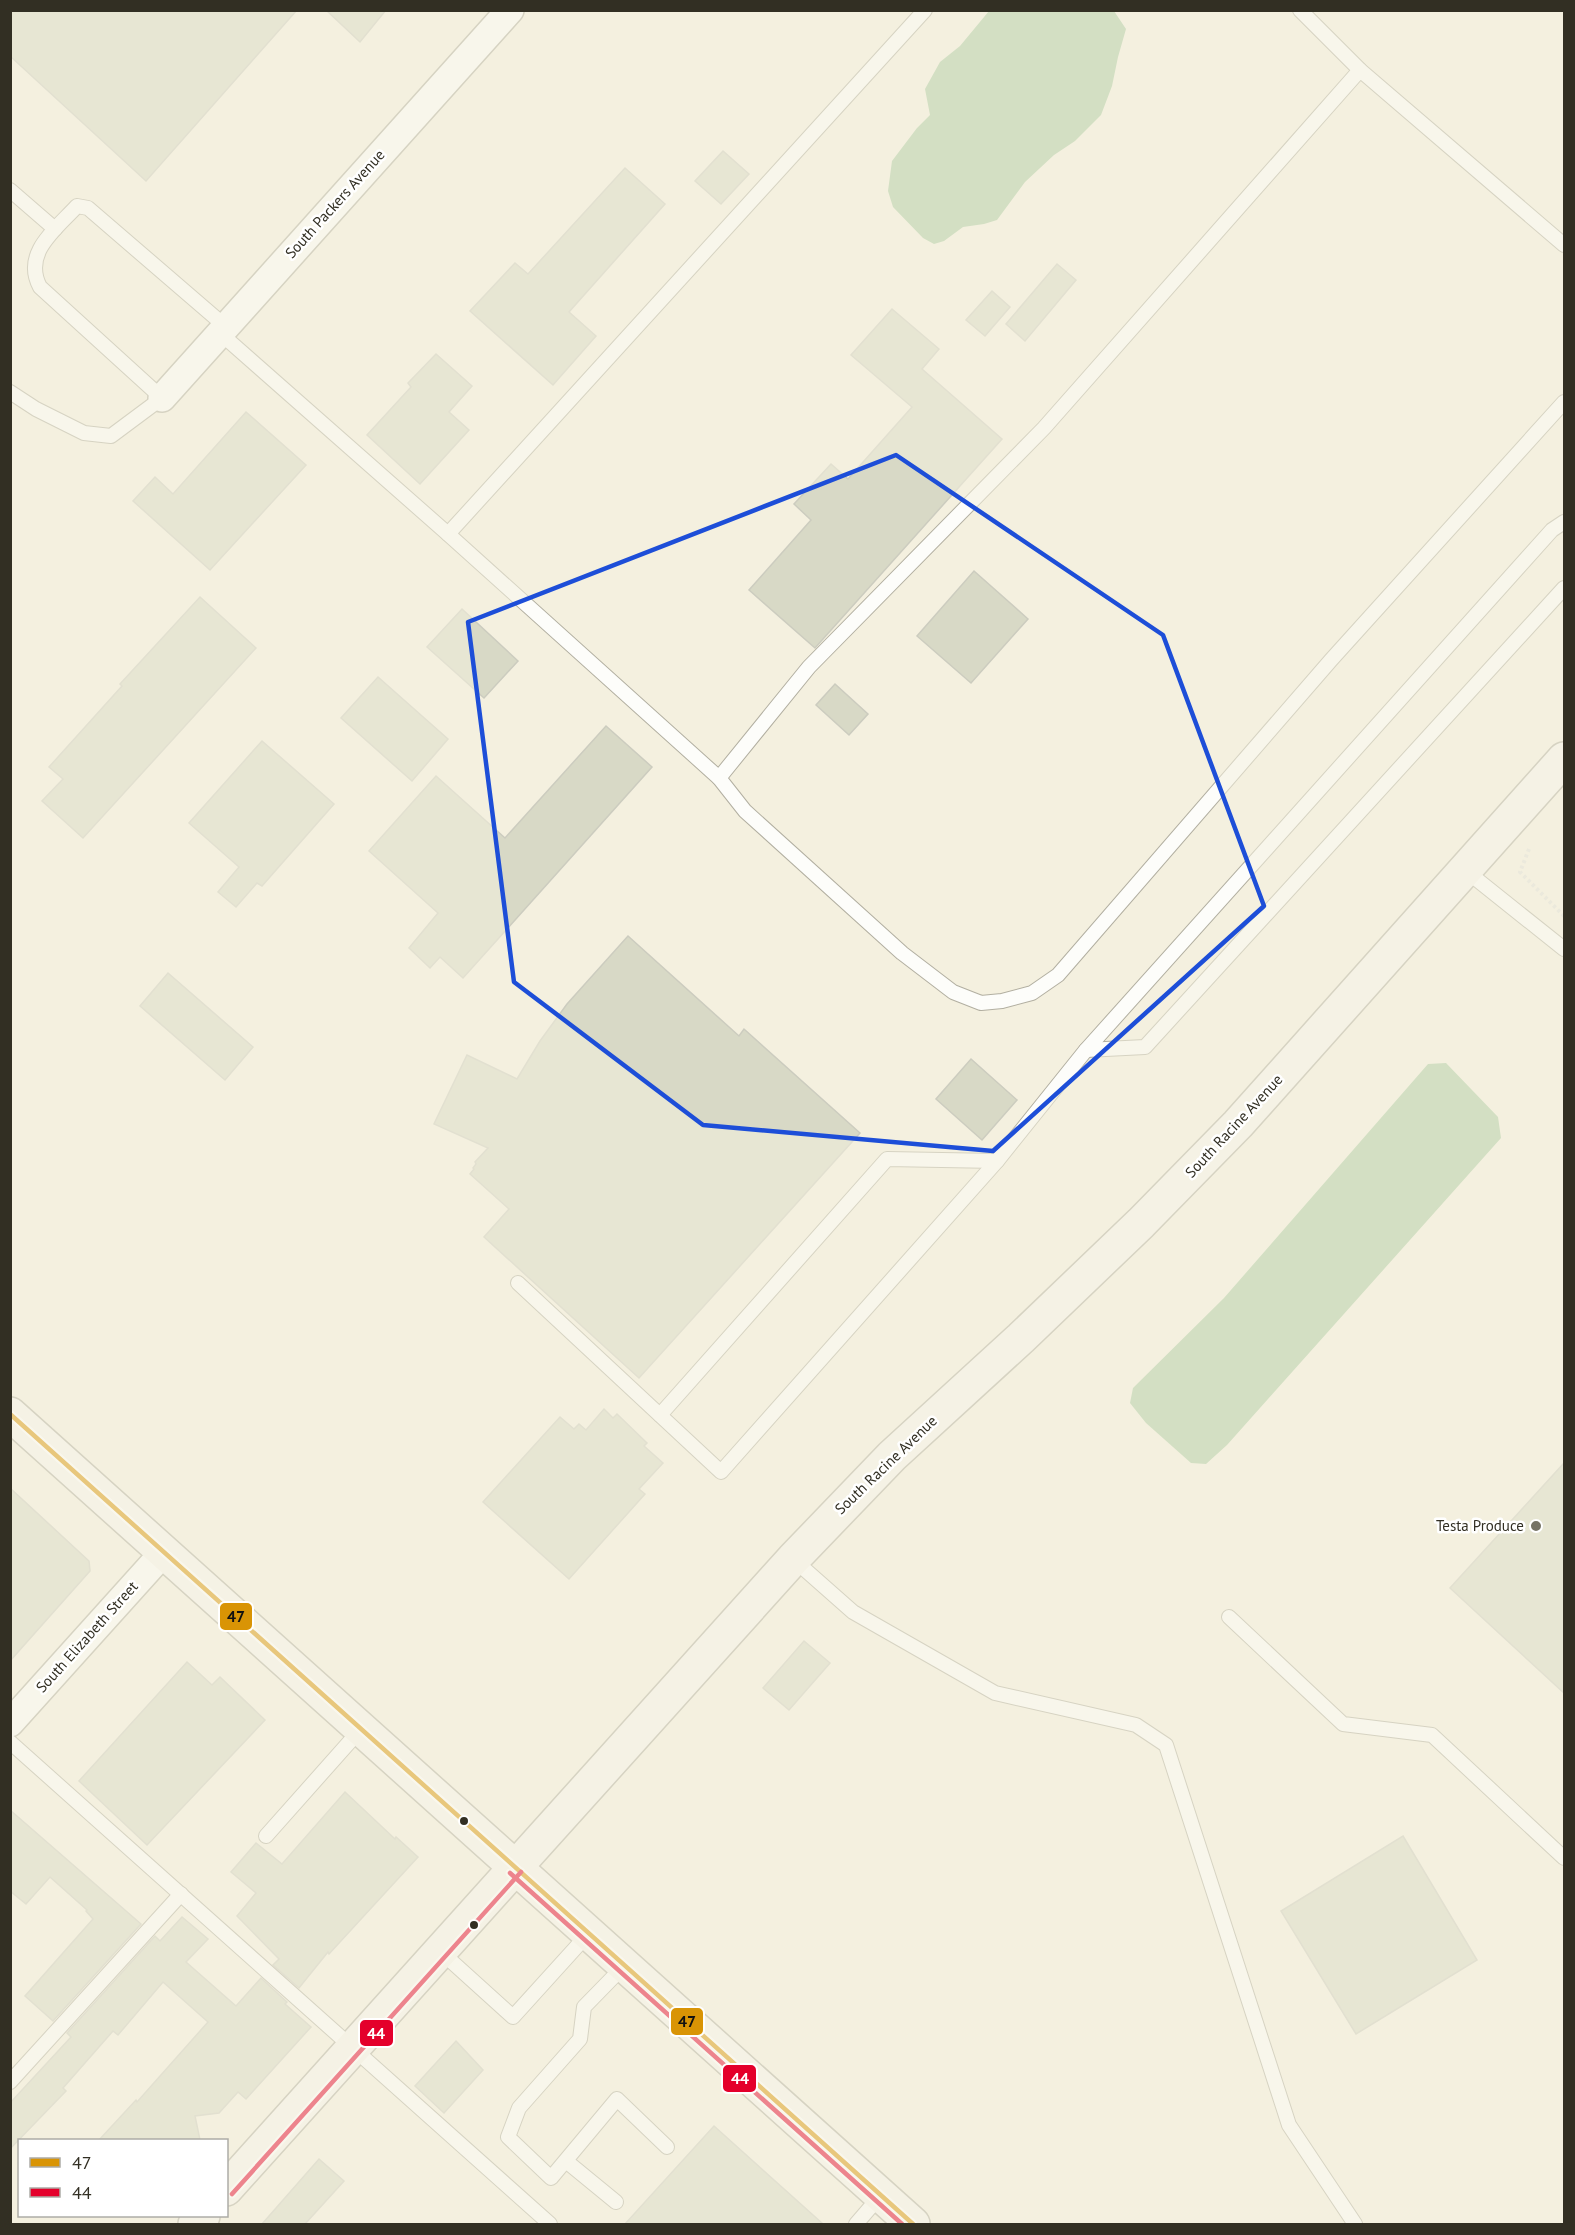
<svg xmlns="http://www.w3.org/2000/svg" width="1575" height="2235" viewBox="0 0 1575 2235" font-family="'PT Sans',sans-serif">
<style>
.water{fill:#aacaa3}
.building{fill:#d8d9c6;stroke:#ccccbf;stroke-width:1.5}
.lines{fill:none;stroke-linecap:round;stroke-linejoin:round}
.lane-casing{stroke:#b2afa1;stroke-width:16}
.street-casing{stroke:#b2afa1;stroke-width:30}
.secondary-casing{stroke:#b2afa1;stroke-width:36}
.path{stroke:#e0dfda;stroke-width:4;stroke-dasharray:3 3;stroke-linecap:butt}
.lane{stroke:#fdfdfa;stroke-width:14}
.street{stroke:#fdfdfa;stroke-width:27}
.secondary{stroke:#f6f3ed;stroke-width:33}
.bus-1-casing{stroke:#fff;stroke-width:9}
.bus-2-casing{stroke:#fff;stroke-width:9}
.bus-1{stroke:#d99405;stroke-width:4.5}
.bus-2{stroke:#e4002b;stroke-width:4.5}
.marked{fill:none;stroke:#1d4ed8;stroke-width:4.5;stroke-linejoin:round}
.poi-dot{fill:#767365;stroke:#fff;stroke-width:2}
.bus-dot{fill:#322f23;stroke:#fff;stroke-width:2}
.labels{text-anchor:middle;stroke-width:5;stroke-linejoin:round;paint-order:stroke}
.street-label{font-size:15px;fill:#322f23;stroke:#fff}
.poi-label{font-size:15px;fill:#322f23;stroke:#fff;text-anchor:end}
.line-badge{stroke:#fff;stroke-width:2}
.badge-label{font-size:16px;text-anchor:middle;font-weight:bold;fill:#fff}
.pale-badge-label{font-size:16px;text-anchor:middle;font-weight:bold;fill:#111}
</style>
<rect width="100%" height="100%" fill="#f4f0df"/>
<!-- water -->
<g class="water">
<path d="M989 11H1114L1126 29 1118 57 1112 86 1101 115 1075 141 1054 155 1025 182 997 220 984 224 963 227 944 241 934 244 923 238 893 207 888 191 892 161 917 128 930 115 925 89 940 62 960 46Z"/>
<path d="M1446 1063 1498 1117 1501 1138 1227 1445 1206 1464 1191 1463 1146 1423 1130 1403 1133 1388 1224 1298 1428 1064Z"/>
</g>
<!-- building -->
<g class="building">
<path d="M10 10H297L146 181 10 56Z"/>
<path d="M326 10H386L360 42Z"/>
<path d="M723 151 749 174 721 204 695 181Z"/>
<path d="M625 168 665 204 569 312 596 336 553 385 470 311 515 263 528 274Z"/>
<path d="M1057 264 1076 280 1025 341 1006 324Z"/>
<path d="M992 291 1010 307 985 336 966 320Z"/>
<path d="M892 309 939 349 922 369 1002 439 815 648 749 590 811 520 794 504 831 464 848 479 912 407 851 355Z"/>
<path d="M436 354 472 386 449 412 469 430 420 484 367 435 411 387 408 383Z"/>
<path d="M246 412 306 465 210 570 133 501 155 477 173 494Z"/>
<path d="M974 571 1028 619 971 683 917 636Z"/>
<path d="M200 597 256 648 83 838 42 801 63 779 49 767 122 686 120 684Z"/>
<path d="M462 609 518 661 484 698 427 647Z"/>
<path d="M378 677 448 739 412 781 341 718Z"/>
<path d="M835 684 868 714 849 735 816 705Z"/>
<path d="M606 726 652 767 463 978 440 957 430 968 409 948 438 913 369 851 436 776 505 838Z"/>
<path d="M262 741 334 804 262 886 257 883 236 907 218 892 239 867 189 823Z"/>
<path d="M628 936 739 1036 744 1029 860 1133 639 1378 484 1237 509 1209 470 1174 474 1169 473 1168 476 1164 475 1162 488 1148 434 1124 467 1055 517 1079 540 1041 567 1004Z"/>
<path d="M168 973 253 1047 225 1080 140 1006Z"/>
<path d="M971 1059 1017 1100 982 1140 936 1099Z"/>
<path d="M604 1409 613 1418 617 1414 647 1443 644 1446 663 1463 639 1489 645 1494 569 1579 483 1502 560 1417 574 1429 579 1424 586 1430Z"/>
<path d="M1564 1463V1693L1450 1588Z"/>
<path d="M10 1488 89 1561 90 1571 10 1661Z"/>
<path d="M804 1641 830 1663 789 1710 763 1688Z"/>
<path d="M187 1662 212 1685 220 1677 265 1720 147 1845 79 1781Z"/>
<path d="M345 1792 395 1839 396 1837 418 1857 329 1954 328 1952 299 1988 273 1965 279 1959 237 1916 256 1893 231 1872 256 1843 282 1864Z"/>
<path d="M10 1810 141 1924 53 2021 25 1996 93 1919 86 1911 87 1910 50 1877 26 1904 10 1891Z"/>
<path d="M1403 1836 1477 1960 1356 2034 1281 1911Z"/>
<path d="M182 1917 208 1939 186 1962 236 2006 261 1978 287 2002 285 2004 311 2027 246 2099 238 2092 219 2113 195 2116 200 2140H99L136 2100 137 2102 208 2022 163 1982 118 2035 113 2031 63 2088 66 2091 10 2149V2103L71 2037 67 2033 155 1936 160 1941Z"/>
<path d="M456 2041 483 2070 444 2113 415 2086Z"/>
<path d="M714 2126 823 2224H625Z"/>
<path d="M319 2159 344 2181 305 2224H262Z"/>
</g>
<g class="lines">
<!-- lane casing -->
<g class="lane-casing">
<g id="lane">
<path d="M1300 10 1360 70"/>
<path d="M10 190 55 229"/>
<path d="M1564 245 1360 70 1044 428 809 667 719 778 745 811 902 953 953 992 981 1003 1002 1001 1032 993 1058 975 1331 660 1564 402"/>
<path d="M220 333 448 534"/>
<path d="M10 392 36 409 84 433 111 436 162 398 40 287C22 253 56 229 77 206L88 208 225 326"/>
<path d="M719 778 448 534 925 10"/>
<path d="M1465 870 1564 949"/>
<path d="M1086 1050 1145 1047 1564 588"/>
<path d="M518 1283 721 1472 997 1161 1086 1050 1552 530 1564 522"/>
<path d="M660 1415 887 1159 997 1161"/>
<path d="M793 1559 853 1612 995 1693 1136 1725 1166 1745 1289 2125 1355 2224"/>
<path d="M1229 1617 1343 1724 1432 1735 1564 1858"/>
<path d="M10 1742 550 2224"/>
<path d="M266 1836 361 1729"/>
<path d="M440 1951 513 2017 589 1933"/>
<path d="M624 1966 584 2007 580 2039 519 2108 508 2137 551 2178 617 2099 667 2147"/>
<path d="M10 2082 181 1894"/>
<path d="M566 2161 616 2202"/>
<path d="M856 2224 881 2195"/>
</g>
</g>
<!-- street casing -->
<g class="street-casing">
<g id="street">
<path d="M162 398 510 10"/>
<path d="M10 1723 164 1552"/>
</g>
</g>
<!-- secondary casing -->
<g class="secondary-casing">
<g id="secondary">
<path d="M10 1414 913 2224"/>
<path d="M226 2189 793 1559 892 1456 1021 1338 1141 1223 1238 1124 1564 759"/>
<path d="M195 2224 203 2216"/>
</g>
</g>
<!-- path -->
<path class="path" d="M1529 849 1520 872 1564 916"/>
<!-- lane -->
<use href="#lane" class="lane"/>
<!-- street -->
<use href="#street" class="street"/>
<!-- secondary -->
<use href="#secondary" class="secondary"/>
<!-- bus-1 casing -->
<g class="bus-1-casing">
<path id="bus-1" d="M10 1414 913 2224"/>
</g>
<!-- bus-2 casing -->
<g class="bus-2-casing">
<g id="bus-2">
<path d="M510 1873 902 2224"/>
<path d="M232 2194 521 1872"/>
</g>
</g>
<!-- bus-1 -->
<use href="#bus-1" class="bus-1"/>
<!-- bus-2 -->
<use href="#bus-2" class="bus-2"/>
</g>
<!-- marked area -->
<path d="M0 0H1575V2235H0ZM896 455 1163 635 1264 906 993 1151 703 1125 514 982 468 622Z" fill="#f4f0df" fill-opacity=".55" fill-rule="evenodd"/>
<path class="marked" d="M896 455 1163 635 1264 906 993 1151 703 1125 514 982 468 622Z"/>
<!-- markers -->
<circle class="poi-dot" cx="1536" cy="1526" r="6"/>
<g class="bus-dot">
<circle cx="464" cy="1821" r="5"/>
<circle cx="474" cy="1925" r="5"/>
</g>
<g class="labels">
<!-- street labels -->
<g class="street-label">
<text transform="translate(335 204) rotate(-48)" y="5">South Packers Avenue</text>
<text transform="translate(1234 1126) rotate(-47)" y="5">South Racine Avenue</text>
<text transform="translate(886 1465) rotate(-44)" y="5">South Racine Avenue</text>
<text transform="translate(87 1637) rotate(-48)" y="5">South Elizabeth Street</text>
</g>
<!-- poi labels -->
<g class="poi-label">
<text x="1524" y="1531">Testa Produce</text>
</g>
</g>
<g class="line-badge">
<rect x="219" y="1602" width="34" height="29" rx="6" fill="#d99405"/>
<rect x="670" y="2007" width="34" height="29" rx="6" fill="#d99405"/>
<rect x="359" y="2019" width="35" height="28" rx="6" fill="#e4002b"/>
<rect x="722" y="2064" width="35" height="29" rx="6" fill="#e4002b"/>
</g>
<g class="badge-label">
<text x="376" y="2039">44</text>
<text x="740" y="2084">44</text>
</g>
<g class="pale-badge-label">
<text x="236" y="1622">47</text>
<text x="687" y="2027">47</text>
</g>
<!-- border -->
<rect width="1575" height="2235" fill="none" stroke="#322f23" stroke-width="24"/>
<!-- legend -->
<rect x="18" y="2139" width="210" height="78" fill="#ffffff" stroke="#adaca7" stroke-width="1.5"/>
<rect x="30" y="2158" width="30" height="9" fill="#d99405" stroke="#adaca7" stroke-width="1.5"/>
<text x="72" y="2169" font-size="18" fill="#322f23">47</text>
<rect x="30" y="2188" width="30" height="9" fill="#e4002b" stroke="#adaca7" stroke-width="1.5"/>
<text x="72" y="2199" font-size="18" fill="#322f23">44</text>
</svg>
